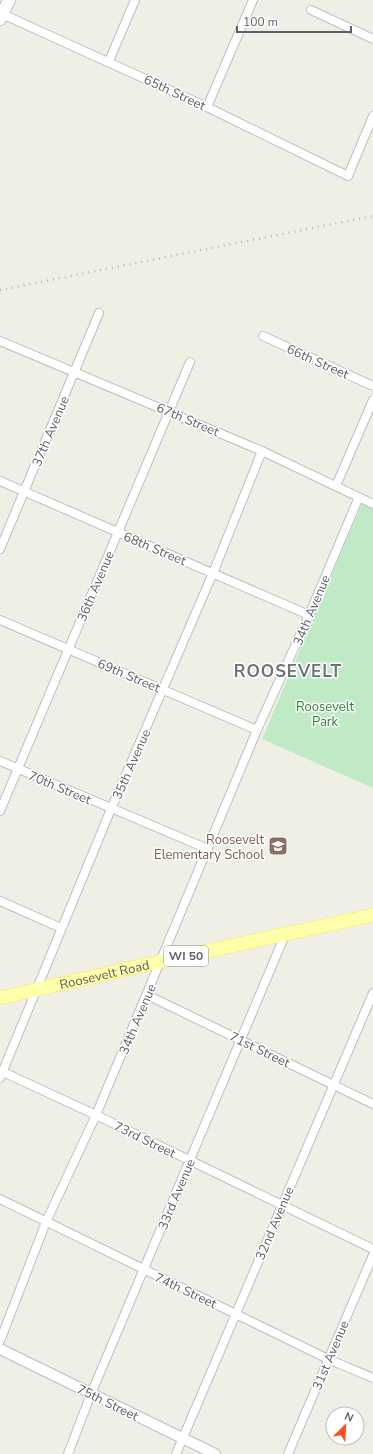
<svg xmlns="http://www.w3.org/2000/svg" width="373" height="1454" viewBox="0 0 373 1454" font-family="'Nunito Sans',sans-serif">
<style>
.green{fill:#bfeac5}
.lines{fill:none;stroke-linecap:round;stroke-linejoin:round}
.minor-casing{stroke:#bcbec5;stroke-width:10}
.tertiary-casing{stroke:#bcbec5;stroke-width:12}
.secondary-casing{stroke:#bfc1c9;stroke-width:14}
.primary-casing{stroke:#ffe74f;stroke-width:14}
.minor{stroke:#fff;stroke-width:8}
.tertiary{stroke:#fff;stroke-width:10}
.secondary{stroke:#fff;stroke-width:12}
.primary{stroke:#fffeab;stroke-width:13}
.rail{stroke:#b8b8ba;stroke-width:2.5;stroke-dasharray:1 5;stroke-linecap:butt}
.labels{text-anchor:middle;stroke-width:3;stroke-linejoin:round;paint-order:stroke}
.shield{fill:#fff;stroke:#8d8f95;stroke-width:1}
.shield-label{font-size:12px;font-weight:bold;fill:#5c5f67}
.street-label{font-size:13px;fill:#5c5f67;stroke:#fff}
.park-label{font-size:13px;fill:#2c863d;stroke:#fff}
.education-label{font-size:13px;fill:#785e54;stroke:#fff;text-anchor:end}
.district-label{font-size:17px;font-weight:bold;letter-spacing:1px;fill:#6d7179;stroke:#fff}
</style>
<rect width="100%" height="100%" fill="#f0efe5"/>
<!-- green -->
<path class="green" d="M362 504 373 509V788L262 739Z"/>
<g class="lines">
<!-- minor casing -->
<g class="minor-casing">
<g id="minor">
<path d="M311 10 373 39"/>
<path d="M0 13 207 107 348 176 373 116"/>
<path d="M109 61 135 0"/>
<path d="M207 107 253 0"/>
<path d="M263 336 373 386"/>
<path d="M0 341 262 451 373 504"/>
<path d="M0 481 309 615"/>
<path d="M336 486 373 400"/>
<path d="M0 549 99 313"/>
<path d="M0 620 257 730"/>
<path d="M0 761 208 849"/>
<path d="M0 811 190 362"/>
<path d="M0 901 61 928"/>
<path d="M147 995 373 1104"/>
<path d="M3 1072 96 1115 373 1249"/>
<path d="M0 1078 111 809 213 573 262 451"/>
<path d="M0 1199 328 1359 373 1378"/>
<path d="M0 1341 46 1222 96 1115 257 730 309 615 359 497"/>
<path d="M68 1454 91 1394 285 935"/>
<path d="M176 1454 373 993"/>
<path d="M288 1454 373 1255"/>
</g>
</g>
<!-- tertiary casing -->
<g class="tertiary-casing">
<path id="tertiary" d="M0 1349 215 1454"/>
</g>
<!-- secondary casing -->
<g class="secondary-casing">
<path id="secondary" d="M0 19 9 0"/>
</g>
<!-- primary casing -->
<g class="primary-casing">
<g id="primary">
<path id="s1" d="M0 998 162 961 373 915"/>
</g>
</g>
<!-- minor -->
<use href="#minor" class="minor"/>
<!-- tertiary -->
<use href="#tertiary" class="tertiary"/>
<!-- secondary -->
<use href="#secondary" class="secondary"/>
<!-- primary -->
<use href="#primary" class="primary"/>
<!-- rail -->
<path class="rail" d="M0 290 373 216"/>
</g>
<!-- icons -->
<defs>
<g id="school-square" transform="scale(1)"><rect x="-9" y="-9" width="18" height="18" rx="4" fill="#8d6e63" stroke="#fff"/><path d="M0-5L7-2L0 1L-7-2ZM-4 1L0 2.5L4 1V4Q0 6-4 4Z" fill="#fff"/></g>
</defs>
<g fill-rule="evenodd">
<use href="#school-square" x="278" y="846"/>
</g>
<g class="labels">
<!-- shield labels -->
<rect class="shield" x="164" y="946" width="44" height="20" rx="3"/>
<g class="shield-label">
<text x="186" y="960">WI 50</text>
</g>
<!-- street labels -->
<g class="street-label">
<text transform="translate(175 92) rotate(25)" y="5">65th Street</text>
<text transform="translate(318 361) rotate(24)" y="5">66th Street</text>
<text transform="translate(188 419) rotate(23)" y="5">67th Street</text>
<text transform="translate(50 431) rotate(-67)" y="5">37th Avenue</text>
<text transform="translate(155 548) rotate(23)" y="5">68th Street</text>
<text transform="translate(95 586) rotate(-67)" y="5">36th Avenue</text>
<text transform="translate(311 610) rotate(-67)" y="5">34th Avenue</text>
<text transform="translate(129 675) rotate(23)" y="5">69th Street</text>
<text transform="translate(131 764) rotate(-66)" y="5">35th Avenue</text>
<text transform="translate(60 787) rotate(23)" y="5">70th Street</text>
<text dy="5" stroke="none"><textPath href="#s1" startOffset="107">Roosevelt Road</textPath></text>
<text transform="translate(137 1019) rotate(-67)" y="5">34th Avenue</text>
<text transform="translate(260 1049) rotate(26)" y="5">71st Street</text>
<text transform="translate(145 1139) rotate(26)" y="5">73rd Street</text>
<text transform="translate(176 1194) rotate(-67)" y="5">33rd Avenue</text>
<text transform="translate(274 1223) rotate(-67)" y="5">32nd Avenue</text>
<text transform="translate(186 1290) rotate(25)" y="5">74th Street</text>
<text transform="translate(330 1355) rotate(-67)" y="5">31st Avenue</text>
<text transform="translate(108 1402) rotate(26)" y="5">75th Street</text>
</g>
<!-- park labels -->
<g class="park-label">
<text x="325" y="711">Roosevelt<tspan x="325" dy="15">Park</tspan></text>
</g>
<!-- education labels -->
<g class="education-label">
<text x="264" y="844">Roosevelt<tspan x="264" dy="15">Elementary School</tspan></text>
</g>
<!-- district labels -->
<g class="district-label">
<text x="288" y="677">ROOSEVELT</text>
</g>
</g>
<!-- north arrow -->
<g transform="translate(345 1426) rotate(24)"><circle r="19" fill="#ffffff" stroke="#bebfc2"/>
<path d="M0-3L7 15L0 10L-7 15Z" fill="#fa5121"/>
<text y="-6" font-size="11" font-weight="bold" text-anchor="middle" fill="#5c5f67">N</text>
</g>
<!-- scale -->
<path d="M237 26v6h114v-6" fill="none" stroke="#5c5f67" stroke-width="2"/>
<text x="243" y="26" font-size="12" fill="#5c5f67" stroke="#ffffff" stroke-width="3" paint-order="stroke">100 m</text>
</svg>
